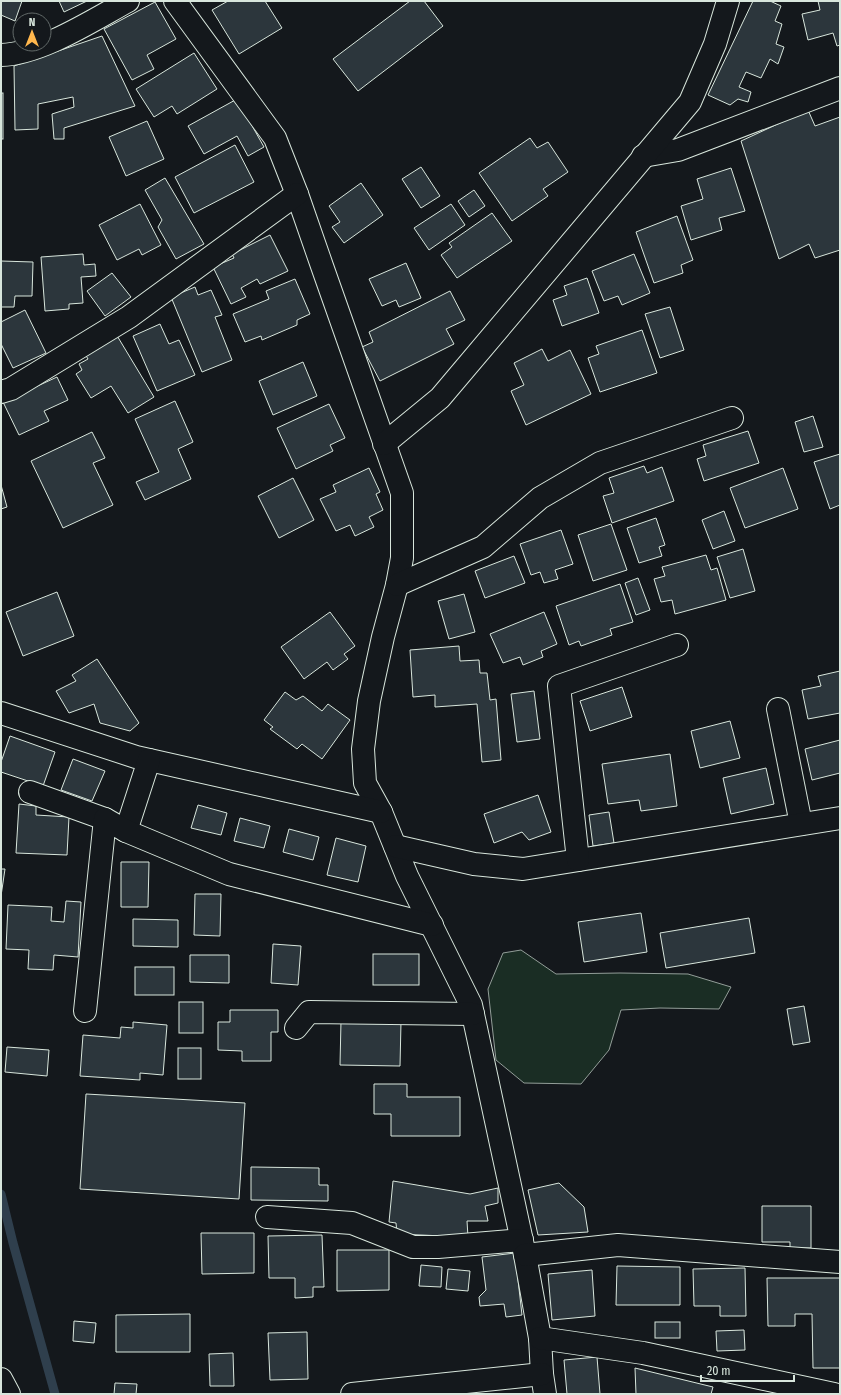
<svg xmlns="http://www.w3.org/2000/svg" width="841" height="1395" viewBox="0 0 841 1395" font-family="'Fira Sans Condensed',sans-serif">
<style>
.green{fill:#1a2d24;stroke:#939e99}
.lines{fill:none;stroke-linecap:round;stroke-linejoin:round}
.stream{stroke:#2f3f4d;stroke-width:9}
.building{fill:#2c363c;stroke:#d8e6dc}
.minor-casing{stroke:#d8e6dc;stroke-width:24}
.minor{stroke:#14181c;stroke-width:22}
</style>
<rect width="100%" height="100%" fill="#14181c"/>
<!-- green -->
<path class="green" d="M521 950 556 974 620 973 688 974 731 987 719 1009 660 1008 621 1010 609 1050 581 1084 524 1083 496 1060 488 989 503 953Z"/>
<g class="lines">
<!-- stream -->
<path class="stream" d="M1 1194 13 1243 55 1394"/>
</g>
<!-- building -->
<g class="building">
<path d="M1 1H22L15 21 1 15Z"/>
<path d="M59 1H87L64 12Z"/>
<path d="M228 1H265L282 28 239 54 212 10Z"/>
<path d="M410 1H424L443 26 358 91 333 59Z"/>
<path d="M753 1H770L781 6 775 21 782 24 776 44 784 47 778 64 770 59 761 78 746 72 739 87 751 92 748 102 738 99 730 105 708 95Z"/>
<path d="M818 1H840V45L837 46 833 33 808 40 802 14 820 10Z"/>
<path d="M155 2 176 39 147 55 154 69 132 80 104 29Z"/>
<path d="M102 36 135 106 64 128V139H54L52 114 74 107 73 97 38 104V129L15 130 14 66Z"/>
<path d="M194 53 217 89 177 114 172 106 154 117 136 89Z"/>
<rect x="1" y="93" width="2" height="46"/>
<path d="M237 99 264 147 248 156 237 136 204 154 188 126Z"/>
<path d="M808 110 815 126 840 117V250L815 258 809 244 779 259 741 141Z"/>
<path d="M147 121 164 159 126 176 109 137Z"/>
<path d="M530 138 537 148 548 142 568 172 543 189 548 196 512 221 479 173Z"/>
<path d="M235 145 254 182 194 213 175 177Z"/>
<path d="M421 167 440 196 421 208 402 179Z"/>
<path d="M731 168 745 211 719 218 722 230 691 240 681 206 703 199 697 179Z"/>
<path d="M165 178 204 244 176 259 158 227 162 220 145 190Z"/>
<path d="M361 183 383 215 344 243 332 227 340 222 329 206Z"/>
<path d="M474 190 485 206 469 217 458 201Z"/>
<path d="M140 204 161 245 142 255 139 249 117 260 99 225Z"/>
<path d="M451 204 465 225 429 250 414 228Z"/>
<path d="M492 213 512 241 457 278 441 255 452 247 449 243Z"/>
<path d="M677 216 693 260 681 265 683 273 654 283 636 232Z"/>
<path d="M270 235 288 271 260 284 257 279 241 288 246 297 231 304 213 267 234 258 232 254Z"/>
<path d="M83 254 84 265 95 264 96 276 81 277 83 303 69 304V309L45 311 41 257Z"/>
<path d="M634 254 650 293 622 305 618 296 604 301 592 271Z"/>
<path d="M1 261 33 262 32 296H15L14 307H1Z"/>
<path d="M406 263 421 298 399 307 396 300 382 306 369 279Z"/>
<path d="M112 273 131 297 105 316 87 291Z"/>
<path d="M587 278 599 313 562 326 553 300 567 295 564 286Z"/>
<path d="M295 279 310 314 297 320V325L262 340 261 336 245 342 233 314 269 299 266 291Z"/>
<path d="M195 287 198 295 211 290 222 315 215 317 232 360 202 372 171 297Z"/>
<path d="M450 291 465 320 446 329 454 344 380 381 362 347 373 342 369 332Z"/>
<path d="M670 307 684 350 660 358 645 314Z"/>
<path d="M25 310 46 353 13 368 1 344V322Z"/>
<path d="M160 324 169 344 179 340 195 375 157 391 133 336Z"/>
<path d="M642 330 657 373 600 392 588 358 599 354 596 346Z"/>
<path d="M116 334 154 397 128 413 111 386 91 398 76 374 82 370 79 364 88 359 85 354Z"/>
<path d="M542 349 548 361 570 350 591 394 526 425 511 391 524 385 514 363Z"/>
<path d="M303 362 317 396 273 415 259 381Z"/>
<path d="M57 377 68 400 44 411 49 421 19 435 3 402Z"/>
<path d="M175 401 193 442 178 449 191 479 145 500 136 482 159 472 135 419Z"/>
<path d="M329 404 345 438 330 445 333 451 296 469 277 428Z"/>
<path d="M813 416 823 447 804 452 795 422Z"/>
<path d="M748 431 759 463 704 481 697 459 706 456 703 445Z"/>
<path d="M92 432 105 458 93 463 113 505 63 528 31 461Z"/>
<path d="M840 454V505L830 509 814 462Z"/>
<path d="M644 466 647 473 662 467 674 501 612 523 603 496 614 493 609 478Z"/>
<path d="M369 468 380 492 376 494 383 510 369 517 374 527 355 536 350 525 336 531 320 499 336 492 333 485Z"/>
<path d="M783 468 798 509 745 528 730 488Z"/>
<path d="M293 478 314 520 279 538 258 496Z"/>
<path d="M1 485 7 507 1 509Z"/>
<path d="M724 511 735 541 713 549 702 520Z"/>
<path d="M656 518 665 545 659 547 662 556 639 563 627 528Z"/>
<path d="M611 524 627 570 593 581 578 535Z"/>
<path d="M561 530 573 564 555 570 558 579 544 583 540 572 531 575 520 544Z"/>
<path d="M743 549 755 591 730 598 717 557Z"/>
<path d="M706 555 711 570 717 568 726 600 675 614 672 600 661 602 654 579 665 576 662 567Z"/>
<path d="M514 556 525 583 485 598 475 571Z"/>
<path d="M638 578 650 610 636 615 625 583Z"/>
<path d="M620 584 633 622 610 629 612 635 581 646 579 641 569 645 556 606Z"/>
<path d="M57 592 74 636 23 656 6 612Z"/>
<path d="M464 594 475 632 449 639 438 601Z"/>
<path d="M330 612 355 646 344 654 348 659 333 670 327 662 304 679 281 647Z"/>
<path d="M544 612 557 644 541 651 543 657 523 665 520 657 503 663 490 634Z"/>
<path d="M459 646 460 661 479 660 480 673H487L490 700 496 699 501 760 482 762 477 704 435 707V695L413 697 410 650Z"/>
<path d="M97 659 139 723 130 731 100 723 94 704 69 713 56 691 76 681 72 675Z"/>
<path d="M840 671V713L808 719 802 690 821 686 818 676Z"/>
<path d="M622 687 632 717 590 731 580 701Z"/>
<path d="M534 691 540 739 517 742 511 694Z"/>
<path d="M285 692 296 700 303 696 322 711 328 704 350 720 322 759 302 744 297 749 270 729 273 727 264 720Z"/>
<path d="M730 721 740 758 700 768 691 731Z"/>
<path d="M10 736 55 752 43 786 1 772V762Z"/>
<path d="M840 740V773L812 780 805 749Z"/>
<path d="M670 754 677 806 641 811 639 800 608 804 602 764Z"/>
<path d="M73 759 105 771 92 801 61 790Z"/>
<path d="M766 768 774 804 731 814 723 778Z"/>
<path d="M538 795 551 832 529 840 522 832 494 843 484 814Z"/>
<path d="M19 804 36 806V815L69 817 67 855 16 853Z"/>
<path d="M198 805 227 813 221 835 191 828Z"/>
<path d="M609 812 614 843 593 846 589 815Z"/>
<path d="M240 818 270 826 264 848 234 841Z"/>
<path d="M289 829 319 837 313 860 283 852Z"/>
<path d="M336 838 366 846 358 882 327 875Z"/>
<path d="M121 862H149L148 907H121Z"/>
<path d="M1 869H5L1 896Z"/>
<path d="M195 894H221L220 936 194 935Z"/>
<path d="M66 901 81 902 78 957 54 955 53 970 28 969 29 950 6 949 8 905 52 907 51 921 64 922Z"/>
<path d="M641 913 647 952 584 962 578 922Z"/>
<path d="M749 918 755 953 666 968 660 933Z"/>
<path d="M133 919 178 920V947L133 946Z"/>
<path d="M273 944 301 946 298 985 271 983Z"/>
<rect x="373" y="954" width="46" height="31"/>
<path d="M190 955H229V983L190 982Z"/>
<rect x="135" y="967" width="39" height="28"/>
<rect x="179" y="1002" width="24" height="31"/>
<path d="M804 1006 810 1042 793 1045 787 1009Z"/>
<path d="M230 1010H278V1032H271V1061H242V1051L218 1050V1022H230Z"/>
<path d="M341 1021 401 1022 400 1066 340 1065Z"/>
<path d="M133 1022 167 1025 163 1075 140 1073V1080L80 1076 83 1035 120 1038 121 1027 133 1028Z"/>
<path d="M7 1047 49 1050 47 1076 5 1072Z"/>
<rect x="178" y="1048" width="23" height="31"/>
<path d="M374 1084H407V1097H460V1136H391V1114H374Z"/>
<path d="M86 1094 245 1103 239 1199 80 1189Z"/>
<path d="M251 1167 319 1168V1185H328V1201L251 1200Z"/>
<path d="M393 1181 470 1194 498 1188V1203L485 1206 488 1221H467L468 1237 397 1234 396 1223 389 1222Z"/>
<path d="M559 1183 584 1207 588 1232 538 1235 528 1190Z"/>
<path d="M762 1206H811V1248H790V1242H762Z"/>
<path d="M201 1233H254V1273L202 1274Z"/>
<path d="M322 1235 324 1287H313V1297L295 1298V1278H269L268 1236Z"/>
<path d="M337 1250H389V1290L337 1291Z"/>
<path d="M515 1253 522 1315 506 1317 504 1304 480 1306 479 1297 486 1290 482 1257Z"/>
<path d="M421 1265 442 1267 441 1287 419 1286Z"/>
<path d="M617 1266 680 1267V1305H616Z"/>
<path d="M745 1268 746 1316H720V1306H694L693 1269Z"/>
<path d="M448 1269 470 1271 468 1291 446 1289Z"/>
<path d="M592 1270 595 1316 552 1320 548 1274Z"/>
<path d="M767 1278H840V1368H813L812 1314H795V1326H768Z"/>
<path d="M190 1314V1352H116V1315Z"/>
<path d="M74 1321 96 1323 94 1343 73 1341Z"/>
<rect x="655" y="1322" width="25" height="16"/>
<path d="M744 1330 745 1350 717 1351 716 1331Z"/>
<path d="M307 1332 308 1379 270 1380 268 1333Z"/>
<path d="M233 1353 234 1386H210L209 1354Z"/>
<path d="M597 1357 600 1394H567L564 1360Z"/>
<path d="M635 1368 713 1387 711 1394H636Z"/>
<path d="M115 1383 137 1384 136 1394H114Z"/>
</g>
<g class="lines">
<!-- minor casing -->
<g class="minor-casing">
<g id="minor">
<path d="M175 1 275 138 297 194 322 266 402 493V558L397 585 383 637 369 701 363 749 365 783 381 812 407 876 471 1005 525 1255 540 1338 542 1374 545 1394"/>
<path d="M1 55C41 54 93 20 128 1"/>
<path d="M643 156 678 150 840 88"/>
<path d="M1 392 11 389 129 317 297 194"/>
<path d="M384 444 440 398 690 102 715 44 728 1"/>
<path d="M397 585 483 547 540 498 600 463 732 418"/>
<path d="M778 709 801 824"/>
<path d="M1 713 136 757 381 812"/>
<path d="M30 792 105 819"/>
<path d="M126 831 149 760"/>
<path d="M395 846 474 864 523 869 840 818"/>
<path d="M578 860 559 686 677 645"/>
<path d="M85 1011 105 819 126 831 229 874 432 925"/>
<path d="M296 1028 309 1012 473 1014"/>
<path d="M267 1217 352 1223 413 1247H438L522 1240"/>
<path d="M525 1255 618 1245 840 1262"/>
<path d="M540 1338 643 1353 834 1394"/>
<path d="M1 1379 9 1394"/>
<path d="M352 1394 542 1374"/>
</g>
</g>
<!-- minor -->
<use href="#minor" class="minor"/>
</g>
<!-- border -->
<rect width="841" height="1395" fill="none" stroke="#d8e6dc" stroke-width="4"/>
<!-- north arrow -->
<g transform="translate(32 32)"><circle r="19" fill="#14181c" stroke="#626a69"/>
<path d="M0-3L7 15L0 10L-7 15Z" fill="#ffb74d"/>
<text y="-6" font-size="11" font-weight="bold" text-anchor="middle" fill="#d8e6dc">N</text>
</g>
<!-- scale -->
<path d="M701 1375v6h93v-6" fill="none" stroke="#d8e6dc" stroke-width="2"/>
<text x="707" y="1375" font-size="12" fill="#d8e6dc" stroke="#14181c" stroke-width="3" paint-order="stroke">20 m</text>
</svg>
